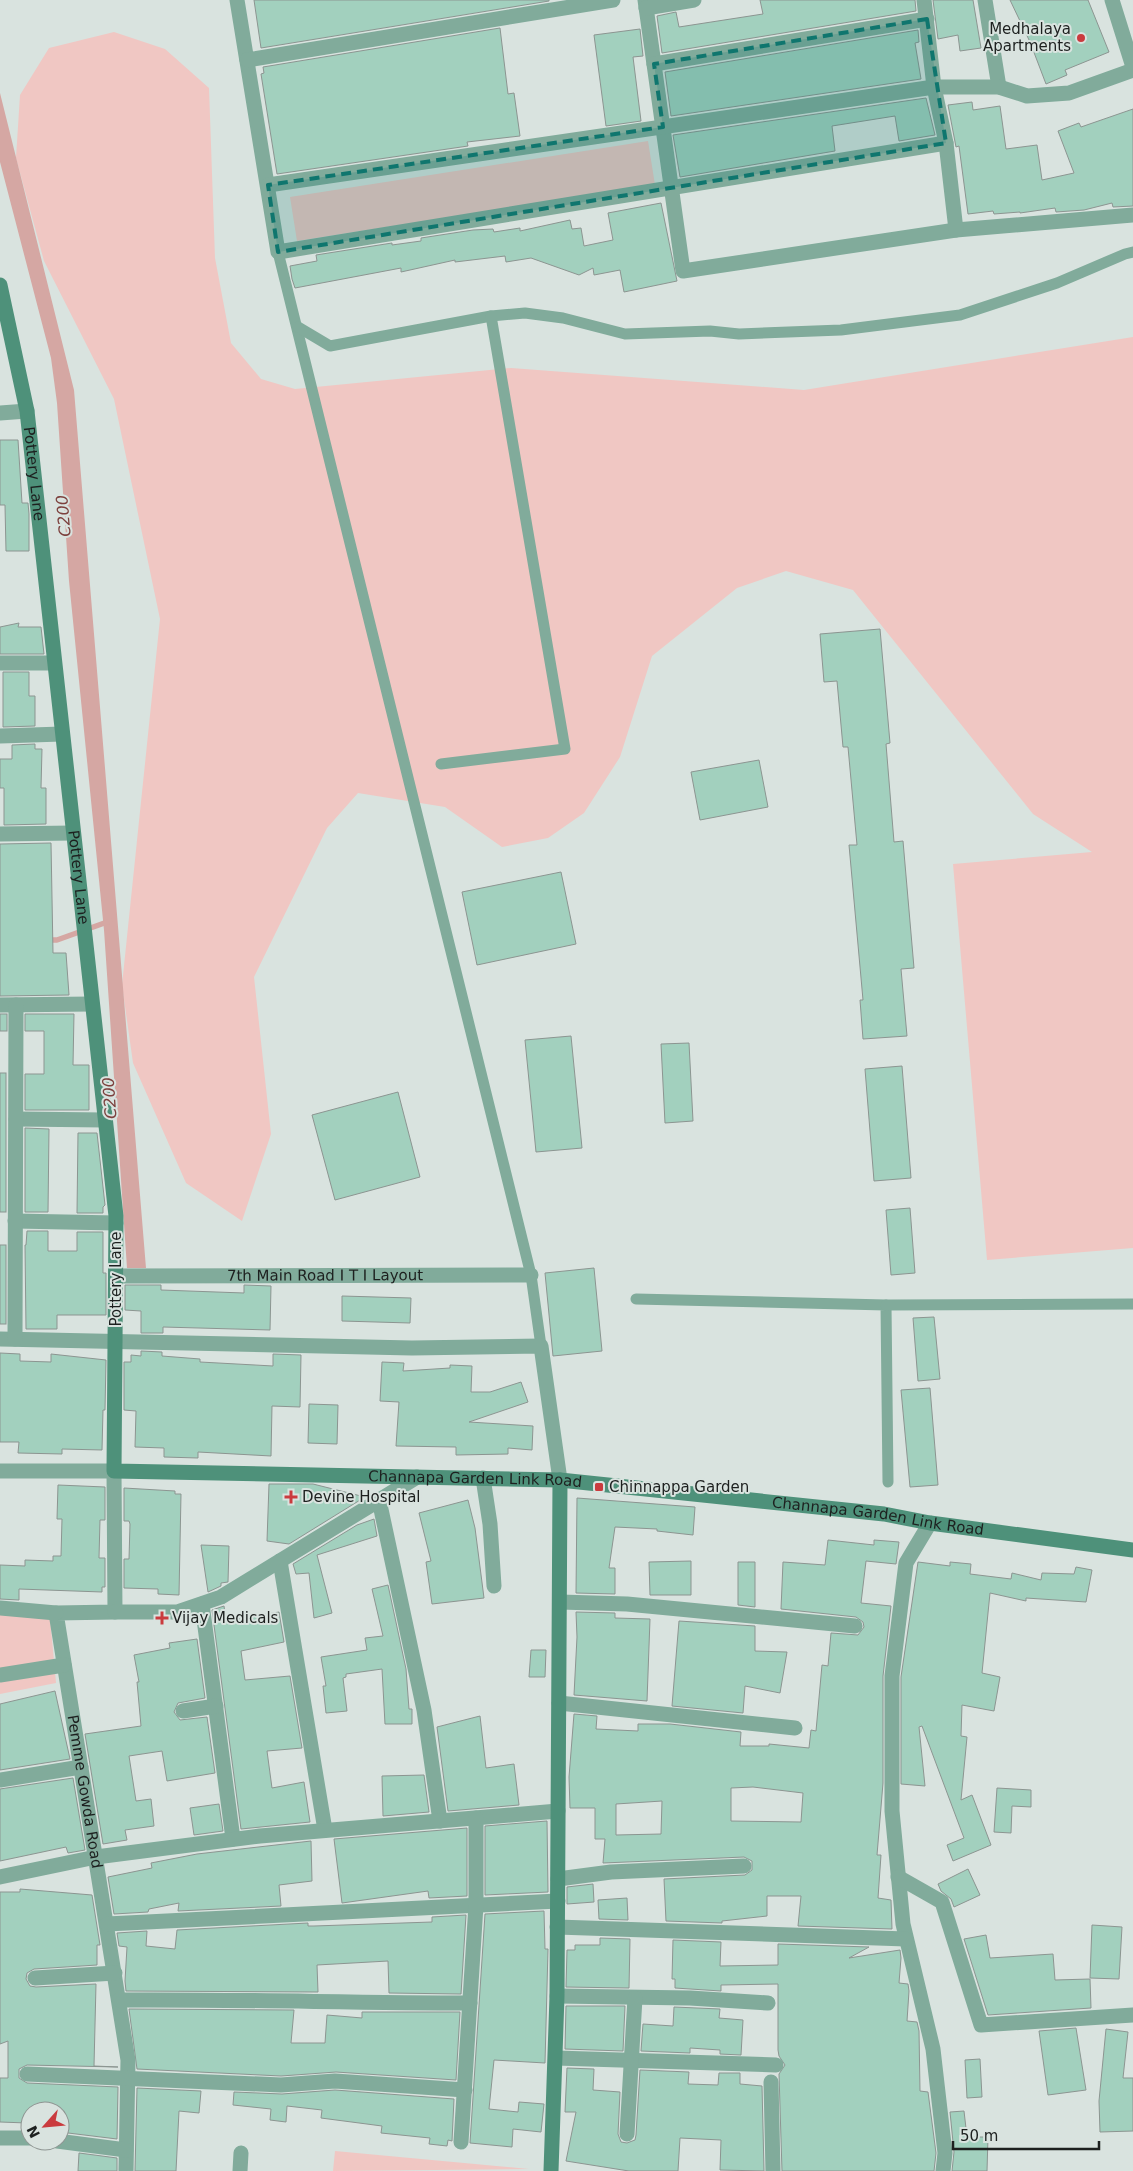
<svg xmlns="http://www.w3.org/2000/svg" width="1133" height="2171" viewBox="0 0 1133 2171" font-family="'DejaVu Sans',sans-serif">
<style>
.green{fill:#f0c7c3}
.water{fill:#d5a7a3}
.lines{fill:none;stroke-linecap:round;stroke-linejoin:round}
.stream{stroke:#d5a7a3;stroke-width:5.5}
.building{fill:#a2d0be;stroke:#8c9591;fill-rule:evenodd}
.lane{stroke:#81ab9b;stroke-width:11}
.street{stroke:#81ab9b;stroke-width:15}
.secondary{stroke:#4e917a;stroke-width:15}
.marked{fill:#0f766e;fill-opacity:0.2;stroke:#0f766e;stroke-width:4;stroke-dasharray:10 6;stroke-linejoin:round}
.poi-dot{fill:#ca3b3e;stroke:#d9e3df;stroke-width:2}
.labels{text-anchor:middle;stroke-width:4;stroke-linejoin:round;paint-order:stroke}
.poi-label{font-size:15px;fill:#1d201f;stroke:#d9e3df;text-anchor:start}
.street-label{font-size:15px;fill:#1d201f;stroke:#d9e3df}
.water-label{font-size:16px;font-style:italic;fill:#7d413e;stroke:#d9e3df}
</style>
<rect width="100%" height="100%" fill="#d9e3df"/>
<!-- green -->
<g class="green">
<path d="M114 32 165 49 209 88 215 258 231 343 261 379 295 389 511 368 804 390 1133 337V1248L987 1260 953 864 1092 852 1033 814 853 590 786 571 737 588 652 656 620 757 584 813 548 838 502 847 445 807 358 793 327 828 254 977 271 1134 242 1221 186 1183 133 1063 122 985 160 619 114 399 44 261 16 158 20 95 49 48Z"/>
<path d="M648 141 655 185 297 241 290 197Z"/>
<path d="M0 1606 49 1607 56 1683 0 1694Z"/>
<path d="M335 2151 529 2169 333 2171Z"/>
</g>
<!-- water -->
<path class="water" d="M0 93 74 390 146 1268H127L104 930 69 581 57 403 51 358 0 162Z"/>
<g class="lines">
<!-- stream -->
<path class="stream" d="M47 940H57L110 921"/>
</g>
<!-- building -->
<g class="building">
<path d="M254 0H549V1L261 48Z"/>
<path d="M760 0H915L916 11 662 53 657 16 676 12 679 27 763 14Z"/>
<path d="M933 0H973L981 48 960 51 958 35 938 39Z"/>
<path d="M1010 0H1088L1109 52 1065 70 1067 75 1046 84 1030 42Z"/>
<path d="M500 28 508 94 514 93 520 136 467 142 468 146 277 174 261 74 264 73 263 67Z"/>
<path d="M640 29 643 56 633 57 641 121 606 126 594 35Z"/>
<path d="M918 30 919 42 915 43 921 79 671 116 665 72Z"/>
<path d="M926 98 935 135 899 141 895 116 832 126 835 151 680 177 673 135Z"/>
<path d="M972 102 973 110 1000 106 1006 149 1037 145 1042 180 1074 173 1058 131 1079 123 1081 127 1133 109V206L1113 207 1112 203 1084 210 1056 212 1055 208 1020 213V212L994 214 993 211 968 214 959 146 956 147 948 105Z"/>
<path d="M661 203 677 281 624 292 620 270 594 275 593 268 579 275 531 258 506 262 505 256 455 262V260L401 272V268L295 288 292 279 290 266 317 261 316 255 392 243V245L421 241V238L473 230 493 229 494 232 520 228V231L570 220 572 229 581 228 584 246 613 240 608 213Z"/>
<path d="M0 440H18L22 503H28L29 514V551H6L5 505H0Z"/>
<path d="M19 623 18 627H41L44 654H0V627Z"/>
<path d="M880 629 890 743 886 744 894 842 903 841 914 968 901 969 907 1036 863 1039 860 1000H863L849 845H857L848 747H843L837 681 824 682 820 634Z"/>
<path d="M3 672H29V696H35V726L3 727Z"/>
<path d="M35 744V749H42L41 788H46V824L4 825V788H0V759H12V745Z"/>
<path d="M759 760 768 807 700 820 691 772Z"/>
<path d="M51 843 53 953H66L69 995 0 996V844Z"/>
<path d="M561 872 576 944 477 965 462 892Z"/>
<rect x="0" y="1014" width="7" height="17"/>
<path d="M25 1014H74L73 1065H89V1110H25V1074H44V1031H25Z"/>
<path d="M571 1036 582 1148 536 1152 525 1040Z"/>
<path d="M689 1043 693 1121 665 1123 661 1044Z"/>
<path d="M902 1066 911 1178 874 1181 865 1069Z"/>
<rect x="0" y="1073" width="6" height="139"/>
<path d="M398 1092 420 1177 335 1200 312 1115Z"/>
<path d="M25 1128 49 1129 48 1212H25Z"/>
<path d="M78 1133H97L105 1205 103 1207V1213H77Z"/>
<path d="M910 1208 915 1273 891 1275 886 1210Z"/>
<path d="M27 1231H48V1251H77V1232H103V1273H106V1315H57V1329H26L25 1245H26Z"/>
<rect x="0" y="1245" width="6" height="79"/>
<path d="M594 1268 602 1351 553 1356 545 1273Z"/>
<path d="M125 1285H161V1290L244 1293V1285L271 1286 270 1330 163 1327V1333H141V1311L125 1310Z"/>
<path d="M342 1296 411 1298 410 1323 342 1321Z"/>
<path d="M934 1317 940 1379 918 1381 913 1318Z"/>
<path d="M141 1351 162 1352V1356L200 1359V1362L273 1366V1354L301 1355 300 1407 272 1406 271 1456 198 1452V1458L164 1457V1448L135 1447 136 1411 124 1410V1362H131V1355L141 1356Z"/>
<path d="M0 1353 20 1354V1361L51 1362V1354L106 1360 105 1410H103L102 1450 62 1449V1454L18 1453 19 1442H0Z"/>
<path d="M382 1362 404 1363 403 1371 450 1368V1365L472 1366 471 1392H490L521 1382 528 1402 469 1422 533 1426 532 1450 508 1448V1454L456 1455V1447L396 1446 399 1402 380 1401Z"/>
<path d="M930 1388 938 1485 910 1487 901 1390Z"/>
<path d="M309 1404 338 1405 337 1444 308 1443Z"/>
<path d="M269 1484H313L365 1497 289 1544 267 1541Z"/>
<path d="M58 1485 105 1487V1520H100L99 1558H105V1587H102V1592L19 1589V1600L0 1599V1565L25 1566V1560L53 1561V1556H61L62 1519H57Z"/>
<path d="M124 1488 175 1491V1494H181L179 1595 158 1594V1589L124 1588V1559H129L130 1524 129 1521H124Z"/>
<path d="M577 1498 695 1507 693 1535 657 1531V1529L615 1527 609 1568H615V1594L576 1593Z"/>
<path d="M468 1500 475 1528 484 1598 432 1604 426 1562 431 1561 419 1513Z"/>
<path d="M374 1519 377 1536 317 1555 332 1613 314 1618 309 1573 296 1574 293 1564 357 1525Z"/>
<path d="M828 1540 874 1545V1540L899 1542 896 1564 866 1561 861 1603 891 1606 883 1676V1783L877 1855H881L878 1898 891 1900 892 1929 798 1926 801 1896H767V1916L722 1921V1923L666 1921 664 1879 745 1875 752 1870V1861L744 1857 603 1863 605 1839H595V1808H570L569 1777 574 1714 597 1716 596 1729 638 1731V1724H670L741 1732 740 1746H769V1744L809 1748 811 1730 816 1731 822 1665 828 1666 831 1633 858 1635 864 1627 863 1622 856 1617 781 1609 783 1562 825 1565ZM753 1787 803 1793 801 1822 731 1821V1788ZM662 1801 661 1834 616 1835V1804Z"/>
<path d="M201 1545 229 1546 228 1582 221 1583V1586L208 1592Z"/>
<path d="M691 1561V1595H650L649 1562Z"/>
<path d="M738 1562H755V1607L738 1605Z"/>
<path d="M918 1562 950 1566V1562L971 1564 970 1574 1011 1579 1012 1573 1041 1580 1042 1573 1074 1574 1076 1567 1092 1570 1086 1602 1026 1598V1601L990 1593 982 1673 1000 1677 994 1711 962 1705 961 1736 967 1737 961 1800 972 1795 991 1845 953 1861 947 1845 964 1838 922 1726 919 1727 925 1786 901 1784V1677Z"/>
<path d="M388 1585 406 1669 409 1709H412V1724H385L382 1669 346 1674V1677L343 1678 347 1711 326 1713 323 1686H326L321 1657 367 1650 365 1638 383 1636 372 1589Z"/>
<path d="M224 1606 226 1621 279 1612 284 1642 241 1651 245 1680 290 1676 302 1748 267 1751 272 1788 304 1782 310 1822 241 1829 212 1610Z"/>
<path d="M576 1612 615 1613V1618L650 1619 647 1701 574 1695 577 1637Z"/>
<path d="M679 1621 755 1626V1651L787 1652 780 1693 745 1686 743 1713 672 1706Z"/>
<path d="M197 1639 205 1698 178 1703 174 1712 180 1720 207 1717 215 1773 167 1781 162 1751 129 1756 136 1801 151 1799 154 1826 125 1830 127 1840 103 1844 85 1734 141 1726 137 1682H139L134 1655 170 1648 169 1643Z"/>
<path d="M531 1650H546L545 1677H529Z"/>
<path d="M55 1691 70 1759 0 1770V1704Z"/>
<path d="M480 1716 486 1768 514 1764 519 1805 448 1811 437 1727Z"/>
<path d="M424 1775 429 1812 383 1816 382 1776Z"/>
<path d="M73 1778 85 1850 68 1853 66 1847 0 1861V1789Z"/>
<path d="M997 1788 1031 1790V1807L1012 1806 1011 1833 994 1832Z"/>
<path d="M219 1804 223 1831 194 1835 190 1808Z"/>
<path d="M547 1821 548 1892 485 1895V1826Z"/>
<path d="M467 1828V1896L429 1898 428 1891 342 1903 334 1839Z"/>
<path d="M311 1841 312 1881 279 1885 281 1906 178 1911 179 1903 149 1909 148 1912 114 1914 108 1877 152 1868 151 1863 197 1854Z"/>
<path d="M968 1869 980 1895 954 1907 951 1899 941 1891 938 1884Z"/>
<path d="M593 1884 594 1902 567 1904V1887Z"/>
<path d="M20 1889 92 1895 100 1945H97V1965L34 1969 27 1973 26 1979 30 1986 36 1987 96 1984 94 2066 118 2067 27 2065 19 2069V2078L27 2083 118 2087 117 2139 60 2132V2111H28L27 2123 0 2122V2078H8V2041L0 2044V1892H20Z"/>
<path d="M627 1898 628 1920 599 1919 598 1900Z"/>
<path d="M544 1911 545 1949H548L545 2063 494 2060 489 2109 518 2112 519 2102 544 2104 541 2132 513 2129 512 2147 470 2143 485 1914Z"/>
<path d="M466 1915 461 1994 389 1993 388 1961 317 1965 318 1992 126 1991 125 1981 127 1947 119 1946 117 1933 147 1931 146 1946 175 1949 177 1930 308 1923V1926H314L432 1922V1917Z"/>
<path d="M1092 1925 1122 1927 1119 1979 1090 1978Z"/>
<path d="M986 1935 990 1958 1053 1954 1055 1980 1090 1979 1091 2008 988 2015 964 1939Z"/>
<path d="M600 1938 630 1939 629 1988 566 1987 567 1950H575V1945H600Z"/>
<path d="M673 1940 721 1942 720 1966 778 1965V1944L869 1947 849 1958 900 1950 901 1958 899 1983 908 1984 909 1991 907 2021 917 2022 919 2031 920 2091 928 2092 936 2153 934 2171H782L779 2074 785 2065 779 2056 778 2050V1984L721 1985V1991L675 1988V1979H672Z"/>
<path d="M566 2006H625L623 2051 565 2049Z"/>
<path d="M674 2007 720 2009 719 2018 743 2020 741 2055 720 2054V2050L690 2048V2053L641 2051 643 2024 673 2026Z"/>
<path d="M129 2009 294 2010 291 2043H325L327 2015 362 2018V2012H460L456 2080 336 2072 281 2076 137 2069Z"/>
<path d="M1076 2028 1086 2090 1048 2095 1039 2031Z"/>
<path d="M1106 2029 1128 2032 1123 2078H1133V2131L1100 2132 1099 2101Z"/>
<path d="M980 2059 982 2097 967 2098 965 2060Z"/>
<path d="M567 2068 594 2069 593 2090 620 2092 618 2134 621 2142 627 2143 635 2140 636 2135 640 2070 689 2072 688 2084 718 2085 719 2073H740V2084L762 2086 764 2171 720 2170 721 2140 680 2138 678 2171H629L566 2161 576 2112H565Z"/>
<path d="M137 2088 201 2091 199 2113 179 2111 176 2171H135Z"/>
<path d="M335 2090 454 2099 452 2141 448 2140 447 2146 429 2144 430 2138 381 2133 382 2126 321 2118 322 2110 287 2106 286 2122 270 2120 271 2109 233 2105 234 2092 282 2094Z"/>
<path d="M964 2111 967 2137H988L987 2171H952L954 2152 950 2112Z"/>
<path d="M79 2153 117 2158V2171H78Z"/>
</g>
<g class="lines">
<!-- lane -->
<g class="lane">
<path d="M278 252 531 1275 541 1346"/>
<path d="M298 327 330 346 491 316"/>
<path d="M441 764 565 749 491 316 525 313 563 318 625 334 710 331 739 334 841 330 960 315 1057 283 1125 254 1133 252"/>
<path d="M636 1299 886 1305 888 1482"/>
<path d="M886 1305 1133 1304"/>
</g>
<!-- street -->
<g class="street">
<path d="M237 0 278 252 946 143"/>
<path d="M645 0 683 271 956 230 1133 215"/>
<path d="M924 0 934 87 946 143 956 230"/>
<path d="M985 0 999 87"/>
<path d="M1112 0 1133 67"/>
<path d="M646 8 694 0"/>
<path d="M247 60 613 0"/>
<path d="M654 64 927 19"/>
<path d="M268 185 934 87H999L1027 96 1069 93 1133 70"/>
<path d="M0 413 27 411"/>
<path d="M0 663H54"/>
<path d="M0 736 62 734"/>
<path d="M0 834 73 833"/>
<path d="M0 1005 92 1004"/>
<path d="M16 1119 105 1120"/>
<path d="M15 1221 116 1223"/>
<path id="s1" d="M117 1276 531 1275"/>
<path d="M0 1339 412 1348 541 1346 560 1480"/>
<path d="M15 1339 16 1005"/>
<path id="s2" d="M0 1471H114L115 1612 56 1613 128 2060 126 2171"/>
<path d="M483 1478 490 1524 494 1586"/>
<path d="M379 1500 424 1710 440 1821"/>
<path d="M930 1523 906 1563 892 1676V1811L903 1924 933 2049 945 2153 943 2171"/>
<path d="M280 1561 325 1830"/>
<path d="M560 1602 627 1604 855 1626"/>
<path d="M202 1604 233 1839"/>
<path d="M0 1608 56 1613"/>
<path d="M115 1612H177L221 1597 417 1477"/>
<path d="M0 1675 64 1665"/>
<path d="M559 1703 795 1728"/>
<path d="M183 1711 216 1706"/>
<path d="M0 1780 81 1767"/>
<path d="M0 1877 96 1857 260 1836 558 1811"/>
<path d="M898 1877 942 1902 981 2025 1133 2015"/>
<path d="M558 1879 611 1872 744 1866"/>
<path d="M107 1924 558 1901"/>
<path d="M557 1927 906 1939"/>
<path d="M35 1978 115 1973"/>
<path d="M557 1996 690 1998 768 2003"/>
<path d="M119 2000C236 1999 353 2003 470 2003"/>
<path d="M556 2058 776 2065"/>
<path d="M27 2074 281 2085 335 2081 465 2090"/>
<path d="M771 2082 773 2171"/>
<path d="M627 2134 635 1998"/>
<path d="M0 2138H30"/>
<path d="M57 2141 126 2150"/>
<path d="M461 2142 476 1905V1818"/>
<path d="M240 2171 241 2153"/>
</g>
<!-- secondary -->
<g class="secondary">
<path id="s3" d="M0 285 27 411 116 1216 114 1471 560 1480 884 1514 930 1523 1133 1550"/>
<path d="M551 2171 557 1996 560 1480"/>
</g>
</g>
<!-- marked area -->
<path class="marked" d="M927 19 946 143 278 252 268 185 663 127 654 64Z"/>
<!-- markers -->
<g class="poi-dot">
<circle cx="1081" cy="38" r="5"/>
<rect x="594" y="1482" width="10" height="10" rx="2.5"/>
<path d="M288.5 1489.5h5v5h5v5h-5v5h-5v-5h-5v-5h5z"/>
<path d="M159.5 1610.5h5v5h5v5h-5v5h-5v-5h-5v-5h5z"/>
</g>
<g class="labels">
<!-- poi labels -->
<g class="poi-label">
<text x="1071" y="34" text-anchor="end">Medhalaya<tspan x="1071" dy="17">Apartments</tspan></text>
<text x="609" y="1492">Chinnappa Garden</text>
<text x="302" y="1502">Devine Hospital</text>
<text x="172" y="1623">Vijay Medicals</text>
</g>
<!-- street labels -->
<g class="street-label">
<text dy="5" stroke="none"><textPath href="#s3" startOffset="192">Pottery Lane</textPath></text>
<text dy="5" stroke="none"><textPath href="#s3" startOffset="598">Pottery Lane</textPath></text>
<text dy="5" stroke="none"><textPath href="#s1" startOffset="208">7th Main Road I T I Layout</textPath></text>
<text transform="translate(116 1279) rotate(-90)" y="5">Pottery Lane</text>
<text dy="5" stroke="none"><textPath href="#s3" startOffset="1555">Channapa Garden Link Road</textPath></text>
<text dy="5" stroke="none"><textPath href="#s3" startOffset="1960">Channapa Garden Link Road</textPath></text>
<text dy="5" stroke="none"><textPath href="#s2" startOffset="495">Pemme Gowda Road</textPath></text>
</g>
<!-- water labels -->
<g class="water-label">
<text transform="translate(63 516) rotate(-95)" y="6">C200</text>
<text transform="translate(109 1098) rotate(-94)" y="6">C200</text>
</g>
</g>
<!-- north arrow -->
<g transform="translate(45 2126) rotate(243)"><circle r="24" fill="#d9e3df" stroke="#8e9592"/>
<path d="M0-4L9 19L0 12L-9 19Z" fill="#ca3b3e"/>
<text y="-8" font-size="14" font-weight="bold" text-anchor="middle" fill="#1d201f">N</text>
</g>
<!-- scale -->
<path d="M953 2141v8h146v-8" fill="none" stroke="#1d201f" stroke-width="2.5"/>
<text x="960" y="2141" font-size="15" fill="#1d201f" stroke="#d9e3df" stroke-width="4" paint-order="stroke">50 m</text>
</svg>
